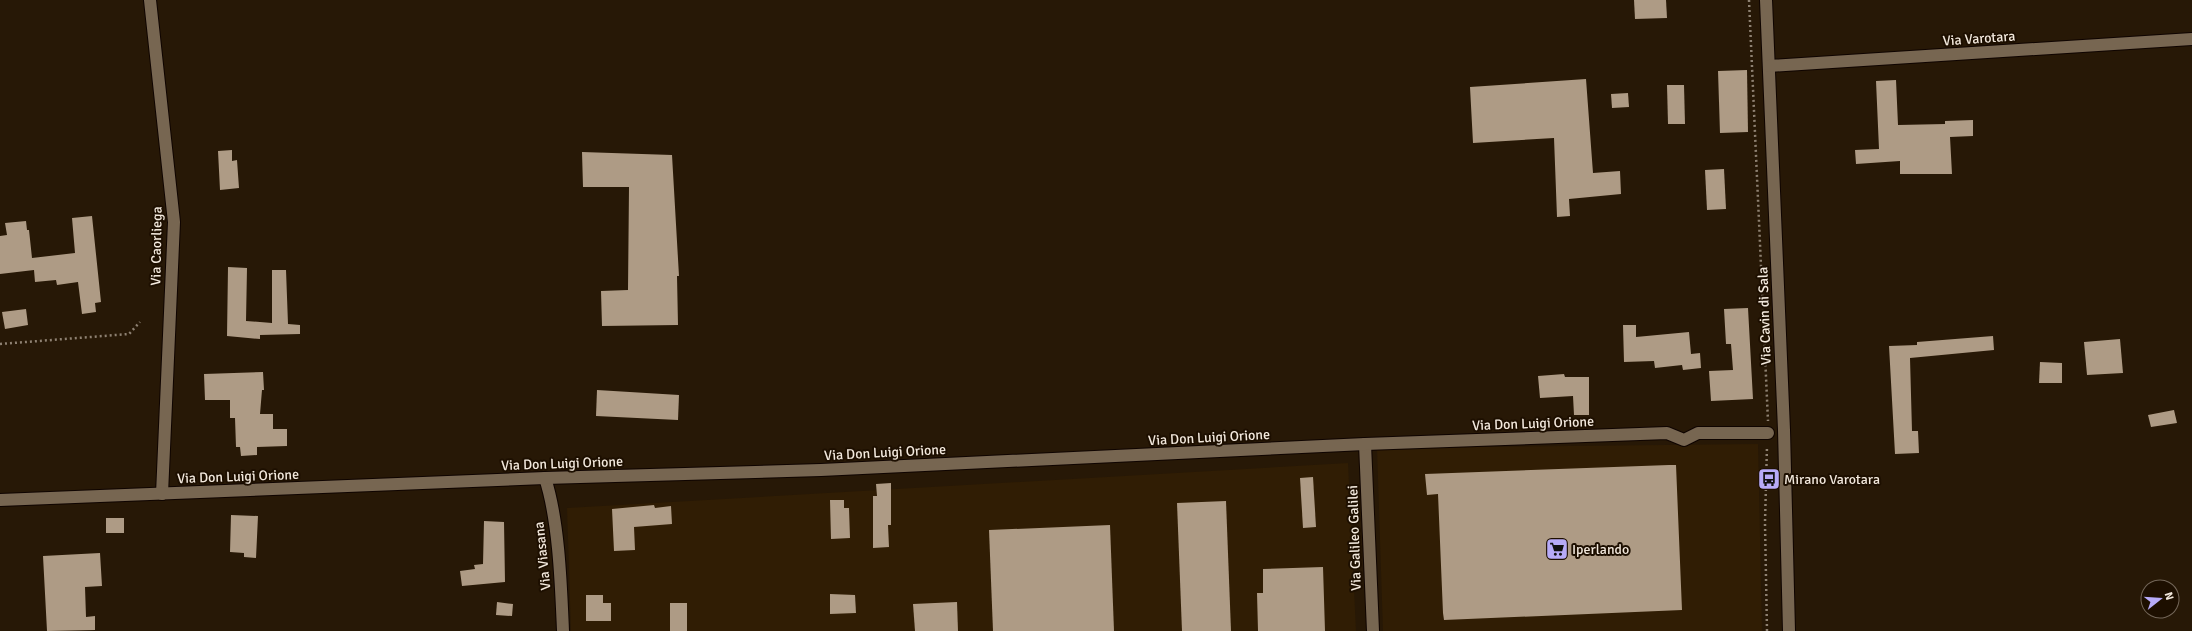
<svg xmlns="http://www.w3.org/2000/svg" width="2192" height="631" viewBox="0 0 2192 631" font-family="Signika,sans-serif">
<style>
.built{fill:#301d04}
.building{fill:#ae9b85}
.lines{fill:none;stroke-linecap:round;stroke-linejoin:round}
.street-casing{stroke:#0f0400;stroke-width:14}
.secondary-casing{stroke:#0f0400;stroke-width:14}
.path{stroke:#8e8172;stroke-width:2.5;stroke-dasharray:2 3;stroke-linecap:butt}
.street{stroke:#776651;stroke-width:12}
.secondary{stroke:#776651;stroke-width:12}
.labels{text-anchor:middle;stroke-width:4;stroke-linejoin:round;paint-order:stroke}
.street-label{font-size:14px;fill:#f3e9dd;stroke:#1d0f00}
.poi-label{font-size:14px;fill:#f3e9dd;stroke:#1d0f00;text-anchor:start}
</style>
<rect width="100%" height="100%" fill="#271806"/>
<!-- built -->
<g class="built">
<path d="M1758 444 1762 631H1383L1377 448Z"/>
<path d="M1348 463 1356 631H571L567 508Z"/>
</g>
<!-- building -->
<g class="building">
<path d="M1634 0H1666L1667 18 1635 19Z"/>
<path d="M1747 70 1748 132 1720 133 1718 71Z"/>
<path d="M1586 79 1593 173 1620 171 1621 194 1569 199 1570 216 1557 217 1554 138 1473 143 1470 87Z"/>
<path d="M1896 80 1898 125 1945 124V121L1973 120V136L1950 137 1952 174H1900V161L1856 164 1855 150 1879 149 1876 81Z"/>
<path d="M1667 85H1684L1685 124H1668Z"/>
<path d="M1628 93 1629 107 1612 108 1611 94Z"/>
<path d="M232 150V161L237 160 239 188 220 190 218 151Z"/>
<path d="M582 152 672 155 679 276H677L678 325 602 326 601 291 628 290 629 187H583Z"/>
<path d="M1724 169 1726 209 1707 210 1705 170Z"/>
<path d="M92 216 101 302 95 303 96 312 82 314 78 282 57 285 56 280 35 282 34 270 0 274V236L7 235 5 223 26 221 27 230H29L32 258 75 253 72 218Z"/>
<path d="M228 267 247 268 246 321 272 323V270H286L288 324 300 325V334L260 335V339L227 336Z"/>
<path d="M1748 308 1753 399 1711 401 1709 371 1733 370 1731 344H1726L1724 309Z"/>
<path d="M26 309 28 325 5 329 2 312Z"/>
<path d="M1623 325H1636V337L1689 332 1691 354 1700 353 1701 368 1683 370 1682 365 1655 368 1654 361 1624 362Z"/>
<path d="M1993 336 1994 350 1910 358 1912 431H1918L1919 453 1895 454 1889 346 1917 345V342Z"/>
<path d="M2120 339 2123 373 2087 375 2084 342Z"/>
<path d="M2040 362 2062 363V383H2039Z"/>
<path d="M263 372 264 390H262L260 414H273V429H287V446L257 447V455L241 456 240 447H236L235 418H230V400H205L204 374Z"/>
<path d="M1564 374 1565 377H1589V415H1574L1573 396 1540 398 1538 376Z"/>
<path d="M597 390 679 395 678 420 596 416Z"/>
<path d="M2174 410 2177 423 2151 427 2148 415Z"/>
<path d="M1669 465H1676L1682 610 1444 620 1443 613 1438 494 1427 495 1425 474Z"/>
<path d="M1313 477 1316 527 1303 528 1300 478Z"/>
<path d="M891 483V525H888L889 547 873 548V496H877L876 484Z"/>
<path d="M830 500H844V508H849L850 538 831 539Z"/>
<path d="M1226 501 1231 631H1182L1177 503Z"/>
<path d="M654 505 655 508 671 506 672 524 634 527 635 550 614 551 612 509Z"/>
<path d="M231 515 258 516 256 558 244 557V553L230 552Z"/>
<rect x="106" y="518" width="18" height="15"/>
<path d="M484 521 504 522 505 582 462 586 460 571 475 569 474 565 483 564Z"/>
<path d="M1110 525 1114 631H993L989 530Z"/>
<path d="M100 553 102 586 85 587 86 617 95 616V630L47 631 43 556Z"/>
<path d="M1323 567 1325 631H1258L1257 593H1263V569Z"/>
<path d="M830 594 855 595 856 613 830 614Z"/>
<path d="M586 595H603V603H611V621H586Z"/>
<path d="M497 602 513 604 512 616 496 615Z"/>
<path d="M957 602 958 631H915L913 604Z"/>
<rect x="670" y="603" width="17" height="28"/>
</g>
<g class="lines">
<!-- street casing -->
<g class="street-casing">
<g id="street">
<path d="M150 0 174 222 162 494"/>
<path d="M1365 444 1373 631"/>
<path d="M545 478C559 521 561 585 563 631"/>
<path d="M0 500 545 478 821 470 1365 444 1667 433 1684 440 1698 433H1768"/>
</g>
</g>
<!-- secondary casing -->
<g class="secondary-casing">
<g id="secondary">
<path d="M1766 0 1784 430 1789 631"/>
<path d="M1769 66 2192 39"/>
</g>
</g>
<!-- path -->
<g class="path">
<path d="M1749 0 1768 421"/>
<path d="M0 344 129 334 140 322"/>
<path d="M1767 631 1765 523 1767 446"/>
</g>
<!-- street -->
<use href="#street" class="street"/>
<!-- secondary -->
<use href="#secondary" class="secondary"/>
</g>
<!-- icons -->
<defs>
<g id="bus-square" transform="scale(1.15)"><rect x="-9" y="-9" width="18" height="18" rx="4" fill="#b7abf8" stroke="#1d0f00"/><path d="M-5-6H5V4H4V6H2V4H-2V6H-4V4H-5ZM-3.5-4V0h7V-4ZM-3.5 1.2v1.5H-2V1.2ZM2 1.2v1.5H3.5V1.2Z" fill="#111"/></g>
<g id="supermarket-square" transform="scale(1.15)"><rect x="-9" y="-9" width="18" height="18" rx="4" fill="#b7abf8" stroke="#1d0f00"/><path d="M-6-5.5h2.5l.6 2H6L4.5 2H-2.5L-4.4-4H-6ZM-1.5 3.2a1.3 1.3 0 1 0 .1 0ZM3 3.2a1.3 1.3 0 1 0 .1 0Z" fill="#111"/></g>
</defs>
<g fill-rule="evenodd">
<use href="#bus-square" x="1769" y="479"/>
<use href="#supermarket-square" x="1557" y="549"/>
</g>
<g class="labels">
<!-- street labels -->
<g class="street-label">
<text transform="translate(1979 38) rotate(-4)" y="5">Via Varotara</text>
<text transform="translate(156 246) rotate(-89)" y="5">Via Caorliega</text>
<text transform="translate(1764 316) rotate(-92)" y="5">Via Cavin di Sala</text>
<text transform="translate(1533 423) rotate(-2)" y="5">Via Don Luigi Orione</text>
<text transform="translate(1209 437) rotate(-3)" y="5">Via Don Luigi Orione</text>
<text transform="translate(885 452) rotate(-3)" y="5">Via Don Luigi Orione</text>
<text transform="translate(562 463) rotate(-2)" y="5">Via Don Luigi Orione</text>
<text transform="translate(238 476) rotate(-2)" y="5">Via Don Luigi Orione</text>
<text transform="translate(1354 538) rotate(-92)" y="5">Via Galileo Galilei</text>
<text transform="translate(542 556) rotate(-96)" y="5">Via Viasana</text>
</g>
<!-- poi labels -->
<g class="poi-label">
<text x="1784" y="484">Mirano Varotara</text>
<text x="1572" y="554">Iperlando</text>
</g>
</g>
<!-- north arrow -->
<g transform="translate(2160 599) rotate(73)"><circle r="19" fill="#1d0f00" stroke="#736658"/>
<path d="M0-3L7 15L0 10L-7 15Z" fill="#b7abf8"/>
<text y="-6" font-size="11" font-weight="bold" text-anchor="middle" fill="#f3e9dd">N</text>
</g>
</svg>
